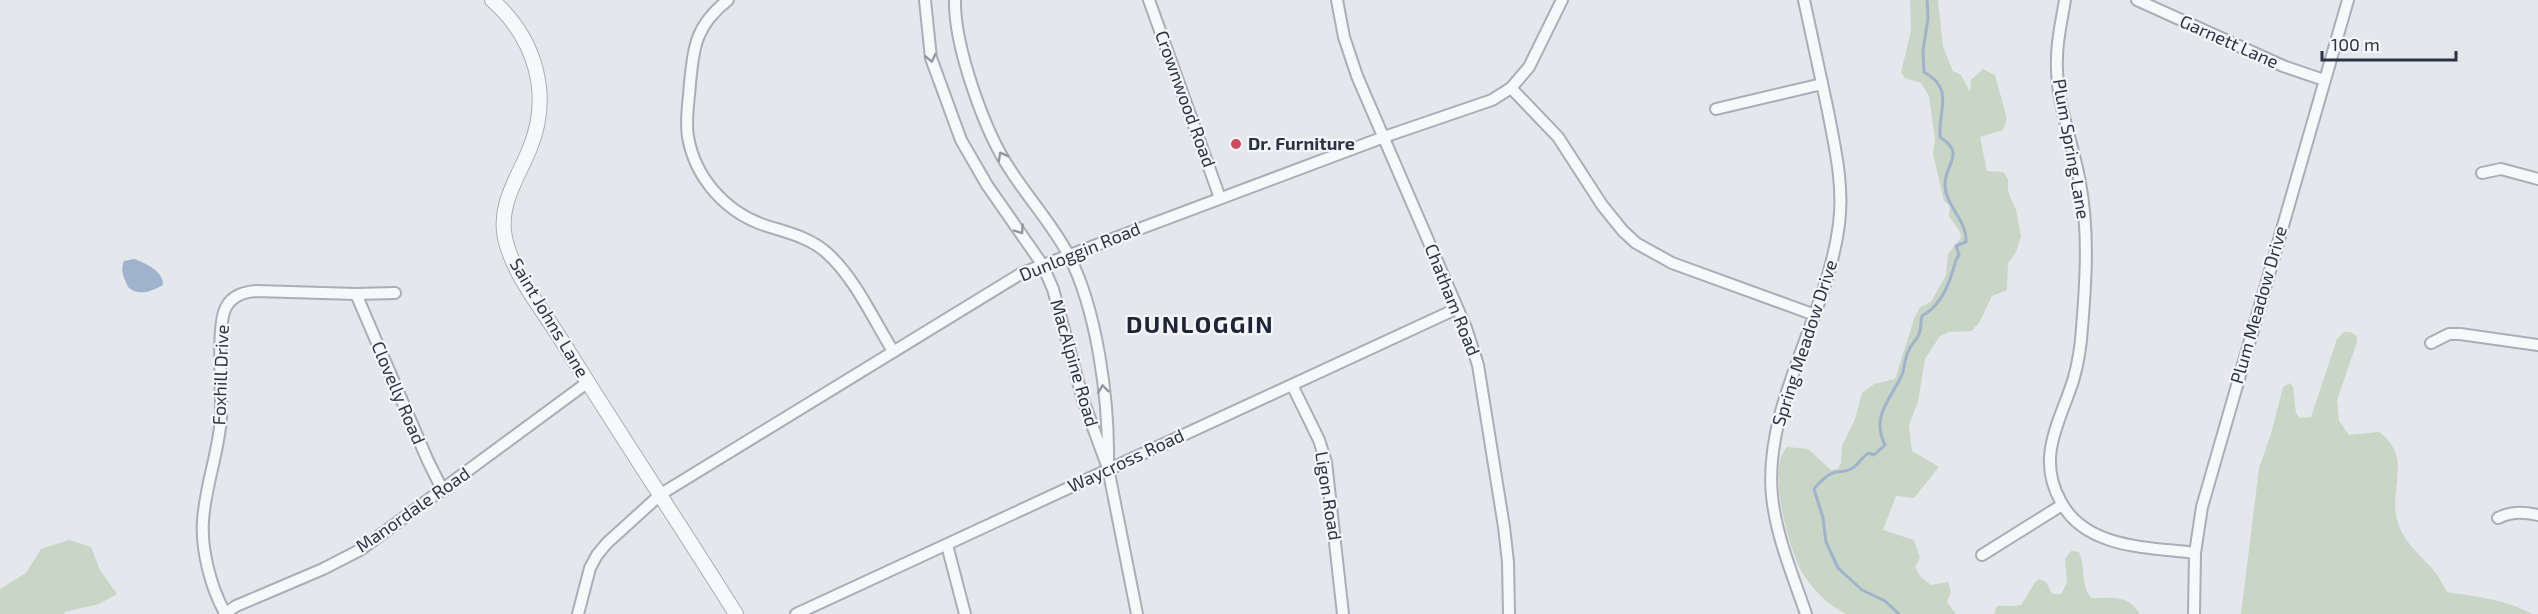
<svg xmlns="http://www.w3.org/2000/svg" width="2538" height="614" viewBox="0 0 2538 614" font-family="'Exo 2',sans-serif">
<style>
.green{fill:#c9d6c5}
.water{fill:#9fb4cc}
.lines{fill:none;stroke-linecap:round;stroke-linejoin:round}
.stream{stroke:#9fb4cc;stroke-width:3}
.minor-casing{stroke:#a9aeb7;stroke-width:14}
.tertiary-casing{stroke:#a9aeb7;stroke-width:16}
.minor{stroke:#f7f8fa;stroke-width:10}
.tertiary{stroke:#f7f8fa;stroke-width:14}
.oneway{stroke:#9196a0}
.poi-dot{fill:#d1495b;stroke:#f4f6f9;stroke-width:2}
.labels{text-anchor:middle;stroke-width:4.5;stroke-linejoin:round;paint-order:stroke}
.street-label{font-size:18px;fill:#2b3445;stroke:#f4f6f9}
.poi-label{font-size:18px;font-weight:bold;fill:#2b3445;stroke:#f4f6f9;text-anchor:start}
.district-label{font-size:24px;font-weight:bold;letter-spacing:1.5px;fill:#1d2536;stroke:#f4f6f9}
</style>
<rect width="100%" height="100%" fill="#e4e7ec"/>
<!-- green -->
<g class="green">
<path d="M1910 0H1938L1943 47 1953 71 1961 75 1970 92 1971 80 1983 69 1995 75 2007 119 2003 130 1980 137 1987 171 2003 172 2008 179V191L2016 210 2021 236 2016 252 2008 263 2007 290 1992 296 1979 323 1971 331 1949 332 1940 336 1925 359 1918 402 1909 425 1912 451 1939 467 1914 498 1896 496 1883 530 1914 540 1920 558 1915 567 1920 576 1931 585 1948 582 1951 592 1947 602 1956 614H1846C1828 605 1814 591 1803 574 1789 550 1766 468 1787 447L1808 449 1831 470 1838 469 1841 463 1842 446 1855 419 1862 393 1874 384 1895 379 1914 319 1920 307 1931 302 1946 275 1948 254 1961 238 1960 232 1949 216 1950 206 1944 201 1933 154 1935 139 1929 96 1921 83 1905 78 1901 72 1911 31Z"/>
<path d="M2344 332H2350L2357 336V342L2337 400 2339 421 2349 435 2379 432C2413 456 2389 488 2397 519 2402 542 2421 555 2435 572 2440 578 2443 586 2447 592 2477 597 2505 599 2532 614H2241L2259 468 2271 434 2283 387 2290 383 2293 387 2296 413 2300 418 2311 417 2337 339Z"/>
<path d="M69 540 91 547 100 570 117 594 99 604 64 612 65 614H0V589L26 573 41 549Z"/>
<path d="M2071 551 2079 552C2086 568 2080 584 2091 598 2111 598 2128 594 2140 614H1994L1997 606C2005 605 2012 607 2021 605L2035 582 2039 579 2046 582 2052 594H2061L2067 583 2065 559Z"/>
</g>
<!-- water -->
<path class="water" d="M134 259C146 263 164 272 163 285 152 291 139 297 128 287 124 278 120 271 124 261Z"/>
<g class="lines">
<!-- stream -->
<path class="stream" d="M1899 614 1885 601 1862 590 1838 568 1826 542 1823 518 1814 489C1819 482 1829 473 1837 472 1843 471 1846 472 1851 469 1859 465 1861 457 1869 453L1874 455 1885 445C1871 417 1889 401 1901 377 1905 369 1904 358 1909 350 1911 344 1917 340 1919 334 1922 328 1920 323 1922 316 1938 307 1947 290 1952 273 1955 266 1954 261 1959 255L1956 246 1966 242C1968 222 1946 206 1945 186 1944 163 1967 155 1940 137 1938 110 1955 89 1924 72L1923 51 1928 18 1927 0"/>
<!-- minor casing -->
<g class="minor-casing">
<g id="minor">
<path d="M728 0C696 25 694 45 690 83 689 101 685 120 688 137 695 177 724 210 761 224 784 232 808 236 827 253 855 278 873 319 893 351"/>
<path d="M925 0 931 58 961 140 987 185 1042 264 1053 289 1083 400 1108 468 1137 614"/>
<path d="M955 0C954 46 985 133 1011 171 1029 199 1052 224 1068 254 1097 309 1109 400 1108 462"/>
<path d="M1149 0 1220 198"/>
<path d="M1337 0 1344 37 1357 76 1466 328 1478 365 1504 527 1508 562 1509 614"/>
<path d="M1804 0C1812 37 1820 74 1828 111 1835 148 1844 186 1839 224 1828 315 1763 404 1772 496 1776 536 1793 576 1806 614"/>
<path d="M2065 0C2062 19 2057 39 2057 58 2055 101 2073 142 2080 183 2089 230 2086 280 2082 328 2081 345 2078 364 2073 381 2059 424 2036 458 2061 502 2086 549 2149 547 2195 553"/>
<path d="M2137 0 2283 66 2324 80"/>
<path d="M1511 88 1558 137 1602 205 1623 231 1636 243 1672 263 1815 315"/>
<path d="M1716 109 1822 84"/>
<path d="M2482 173 2501 169 2538 179"/>
<path d="M356 294 428 461 443 491"/>
<path d="M2431 343 2449 334H2460L2538 345"/>
<path d="M1292 385 1319 440 1326 462 1343 614"/>
<path d="M2498 518C2512 511 2524 512 2538 515"/>
<path d="M947 545 965 614"/>
<path d="M1982 555 2062 505"/>
<path d="M225 613C211 588 201 550 203 521 205 486 219 452 221 417 222 390 217 335 224 312 229 297 242 292 256 291L356 294 395 293"/>
<path d="M224 614 236 606 323 569 360 550 588 382"/>
<path d="M578 614 590 568 597 555 607 543 661 494 1022 273 1384 137 1492 100 1511 88 1529 67 1562 0"/>
<path d="M796 614 1456 309"/>
<path d="M2194 614 2195 553 2202 507 2348 0"/>
</g>
</g>
<!-- tertiary casing -->
<g class="tertiary-casing">
<path id="tertiary" d="M492 0C535 38 552 94 530 148 518 178 498 204 505 238 513 275 543 310 562 341 619 433 679 523 736 614"/>
</g>
<!-- minor -->
<use href="#minor" class="minor"/>
<!-- tertiary -->
<use href="#tertiary" class="tertiary"/>
</g>
<!-- one-way arrows -->
<defs><path id="oneway-chevron" d="M-2-3.5L2.5 0L-2 3.5" fill="none" stroke-width="1.6" stroke-linecap="round" stroke-linejoin="round" transform="scale(1.5)"/></defs>
<g class="oneway">
<use href="#oneway-chevron" transform="translate(931 58) rotate(77)"/>
<use href="#oneway-chevron" transform="translate(1002 156) rotate(-118)"/>
<use href="#oneway-chevron" transform="translate(1020 230) rotate(55)"/>
<use href="#oneway-chevron" transform="translate(1103 389) rotate(-97)"/>
</g>
<!-- markers -->
<circle class="poi-dot" cx="1236" cy="144" r="6"/>
<g class="labels">
<!-- street labels -->
<g class="street-label">
<text transform="translate(2229 42) rotate(24)" y="6">Garnett Lane</text>
<text transform="translate(1185 99) rotate(70)" y="6">Crownwood Road</text>
<text transform="translate(2071 149) rotate(80)" y="6">Plum Spring Lane</text>
<text transform="translate(1080 252) rotate(-22)" y="6">Dunloggin Road</text>
<text transform="translate(1452 300) rotate(68)" y="6">Chatham Road</text>
<text transform="translate(2259 305) rotate(-74)" y="6">Plum Meadow Drive</text>
<text transform="translate(549 318) rotate(59)" y="6">Saint Johns Lane</text>
<text transform="translate(1805 343) rotate(-72)" y="6">Spring Meadow Drive</text>
<text transform="translate(1074 363) rotate(74)" y="6">MacAlpine Road</text>
<text transform="translate(221 375) rotate(-88)" y="6">Foxhill Drive</text>
<text transform="translate(398 393) rotate(67)" y="6">Clovelly Road</text>
<text transform="translate(1126 461) rotate(-25)" y="6">Waycross Road</text>
<text transform="translate(1328 496) rotate(81)" y="6">Ligon Road</text>
<text transform="translate(413 510) rotate(-35)" y="6">Manordale Road</text>
</g>
<!-- poi labels -->
<g class="poi-label">
<text x="1248" y="150">Dr. Furniture</text>
</g>
<!-- district labels -->
<g class="district-label">
<text x="1200" y="333">DUNLOGGIN</text>
</g>
</g>
<!-- scale -->
<path d="M2322 51v9h134v-9" fill="none" stroke="#2b3445" stroke-width="3"/>
<text x="2331" y="51" font-size="18" fill="#2b3445" stroke="#f4f6f9" stroke-width="4.5" paint-order="stroke">100 m</text>
</svg>
